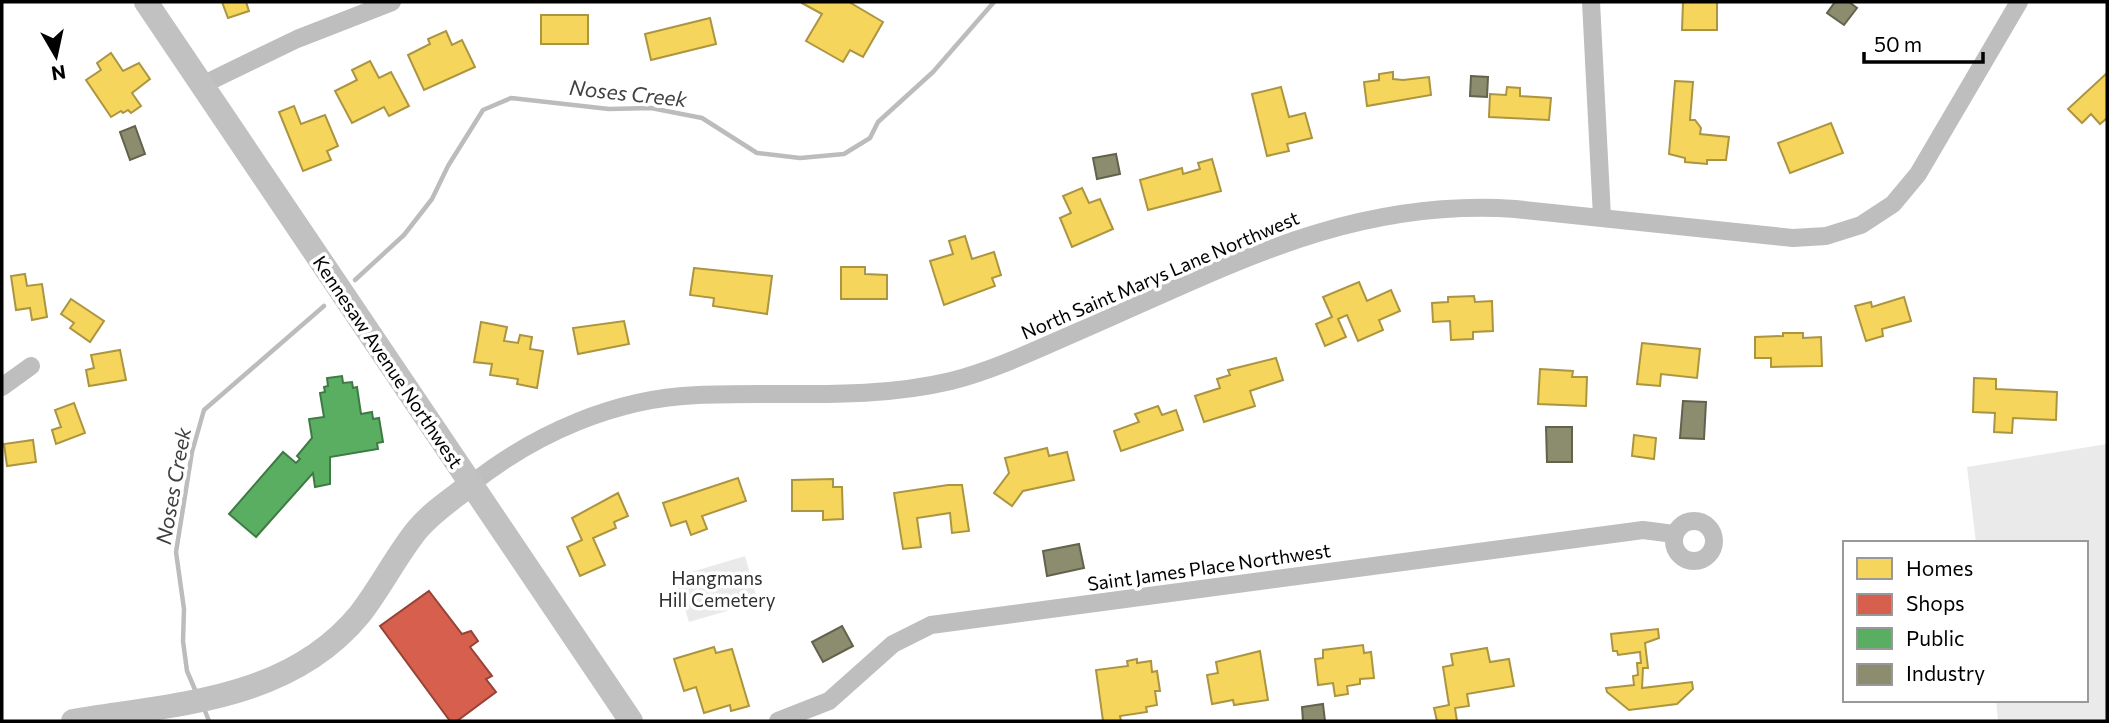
<svg xmlns="http://www.w3.org/2000/svg" width="2109" height="723" viewBox="0 0 2109 723" font-family="Commissioner,sans-serif">
<style>
.green{fill:#eaeaea}
.homes{fill:#f6d55c;stroke:#ac9540;stroke-width:2}
.shops{fill:#d6604d;stroke:#964336;stroke-width:2}
.public{fill:#5aae61;stroke:#3f7a44;stroke-width:2}
.industry{fill:#8c8c6e;stroke:#62624d;stroke-width:2}
.lines{fill:none;stroke-linecap:round;stroke-linejoin:round}
.stream{stroke:#bcbcbc;stroke-width:4.5}
.street{stroke:#bebebe;stroke-width:18}
.secondary{stroke:#c1c1c1;stroke-width:24}
.labels{text-anchor:middle;stroke-width:7;stroke-linejoin:round;paint-order:stroke}
.street-label{font-size:19px;fill:#000;stroke:#fff}
.park-label{font-size:19px;fill:#2f2f2f;stroke:#fff}
.water-label{font-size:21px;font-style:italic;fill:#404040;stroke:#fff}
</style>
<rect width="100%" height="100%" fill="#fff"/>
<!-- green -->
<g class="green">
<path d="M2107 444V721H1998L1996 700H2086V543H1976L1967 467Z"/>
<path d="M745 556 758 602 689 622 675 577Z"/>
</g>
<!-- homes -->
<g class="homes">
<path d="M222 2H246L249 11 228 18Z"/>
<path d="M800 2H849L883 22 863 57 850 50 843 62 806 41 822 14Z"/>
<path d="M1683 2H1717V30H1682Z"/>
<rect x="541" y="15" width="47" height="29"/>
<path d="M710 18 716 44 651 60 645 34Z"/>
<path d="M446 31 452 45 462 40 475 67 424 90 408 55 430 44 428 39Z"/>
<path d="M111 53 123 71 139 63 150 79 132 93 141 106 131 113 128 110 123 113 121 111 111 117 86 80 101 70 97 63Z"/>
<path d="M370 61 379 78 391 72 409 106 389 116 384 107 352 123 335 91 357 80 352 70Z"/>
<path d="M1393 72V79L1403 80 1429 77 1431 95 1367 106 1364 82 1379 80V74Z"/>
<path d="M2107 73V118L2100 124 2091 114 2082 123 2068 109Z"/>
<path d="M1675 81 1693 82 1690 120H1695L1701 128 1700 134 1729 137 1726 160H1707V164L1685 162V158L1669 154Z"/>
<path d="M1281 87 1289 117 1305 113 1312 138 1287 144 1289 151 1267 156 1252 94Z"/>
<path d="M1507 87 1520 88V96L1551 98 1549 120 1489 117 1490 94 1506 95Z"/>
<path d="M294 106 301 124 325 115 338 146 327 151 331 160 303 171 279 112Z"/>
<path d="M1831 123 1843 153 1790 173 1778 143Z"/>
<path d="M1212 159 1221 191 1148 210 1140 180 1182 168 1183 174 1200 169 1198 163Z"/>
<path d="M1082 188 1089 203 1100 199 1113 229 1072 247 1060 218 1071 213 1063 196Z"/>
<path d="M965 236 972 259 994 252 1001 275 992 278 995 286 944 305 930 261 953 254 949 241Z"/>
<path d="M841 267H865V274L887 275V299H841Z"/>
<path d="M694 268 772 276 767 314 713 306 714 298 690 295Z"/>
<path d="M25 274 27 286 42 284 47 317 32 320 30 308 16 310 11 276Z"/>
<path d="M1359 282 1367 301 1391 290 1400 311 1379 320 1383 330 1358 341 1347 315 1338 319 1346 337 1325 346 1316 324 1332 317 1323 297Z"/>
<path d="M1474 296 1475 302 1492 301 1493 331 1473 332V339L1451 340 1450 321 1433 322 1432 303 1448 302V297Z"/>
<path d="M1904 297 1911 321 1882 329 1883 336 1866 341 1855 306 1871 302 1872 307Z"/>
<path d="M71 299 104 321 90 342 70 328 74 323 61 314Z"/>
<path d="M624 321 629 344 578 354 573 328Z"/>
<path d="M481 322 507 327 504 341 518 343 520 335 532 337 530 349 543 351 537 388 517 384 518 379 490 375 492 364 474 362Z"/>
<path d="M1783 333H1803V338L1821 337 1822 366 1771 367V358H1755V337L1783 336Z"/>
<path d="M1642 343 1700 349 1697 378 1661 374 1660 386 1637 384Z"/>
<path d="M120 350 126 380 89 386 86 370 94 368 91 355Z"/>
<path d="M1276 358 1283 380 1250 391 1255 406 1204 422 1195 396 1220 388 1217 379 1230 375 1228 370Z"/>
<path d="M1540 369 1573 371 1572 377H1587L1586 406 1538 404Z"/>
<path d="M1974 378 1996 379V389L2057 392 2056 420 2013 418 2012 433 1994 432 1995 413 1973 412Z"/>
<path d="M74 403 85 433 56 444 52 430 61 427 55 410Z"/>
<path d="M1158 406 1162 415 1176 410 1183 430 1121 451 1114 431 1139 422 1135 414Z"/>
<path d="M1634 435 1656 438 1654 459 1632 456Z"/>
<path d="M33 440 36 462 7 466 4 444Z"/>
<path d="M1047 448 1049 456 1067 452 1074 480 1023 491 1012 506 994 493 1009 473 1005 458Z"/>
<path d="M738 478 746 501 702 516 707 529 691 535 686 521 671 526 663 503Z"/>
<path d="M833 479V487H842L843 519 823 520V511H792V480Z"/>
<path d="M948 485H962L969 531 952 533 950 513 917 518 921 547 903 549 894 493Z"/>
<path d="M618 493 628 516 614 522 616 528 593 538 605 565 580 576 567 547 582 540 572 518Z"/>
<path d="M1658 629 1659 638 1645 643 1648 668H1643L1642 688 1692 682 1693 689 1677 704 1629 710 1607 692 1606 688 1634 685 1633 676 1638 675 1637 663H1641L1640 652 1618 655 1617 651H1613L1611 634Z"/>
<path d="M1363 645 1364 653 1371 652 1374 678 1360 679V684L1347 686 1348 694 1335 696 1333 683 1318 685 1315 659 1323 658V650Z"/>
<path d="M714 647 716 653 732 649 749 706 731 711 730 705 704 713 696 687 684 691 674 659Z"/>
<path d="M1487 648 1490 662 1509 659 1514 686 1467 694 1469 706 1455 708 1457 721H1437L1434 708 1449 705 1443 667 1453 665 1451 654Z"/>
<path d="M1260 651 1268 700 1234 705 1233 700 1212 704 1207 675 1218 673 1216 662Z"/>
<path d="M1137 659V663L1151 661 1152 672 1157 671 1160 691H1155L1157 705 1146 707 1147 712 1120 716 1121 721H1103L1096 670 1128 666 1127 661Z"/>
</g>
<!-- shops -->
<path class="shops" d="M429 591 462 634 471 631 478 641 470 647 492 676 486 679 496 692 457 721H450L380 626Z"/>
<!-- public -->
<path class="public" d="M342 376 343 383 352 382 353 388 357 387 361 414 372 412 373 419 379 418 383 442 377 443 378 449 330 457V484L315 487 313 473 256 537 229 514 283 452 296 463 300 459 297 456 312 438 309 419 324 417 320 393 325 392 324 387 328 386 327 378Z"/>
<!-- industry -->
<g class="industry">
<path d="M1835 2H1849L1857 8 1844 25 1827 13Z"/>
<path d="M1471 76 1488 77 1487 97 1470 96Z"/>
<path d="M135 126 145 154 130 160 120 132Z"/>
<path d="M1116 154 1120 174 1097 179 1093 158Z"/>
<path d="M1683 401 1706 402 1704 439 1680 438Z"/>
<path d="M1546 427H1572V462H1547Z"/>
<path d="M1079 544 1084 568 1047 576 1043 551Z"/>
<path d="M842 626 853 646 823 662 812 642Z"/>
<path d="M1323 704 1325 721H1303L1302 707Z"/>
</g>
<g class="lines">
<!-- stream -->
<g class="stream">
<path d="M355 280 404 235 432 199 448 166 483 110 511 98 609 109 651 108 702 118 757 153 800 158 844 154 870 138 878 122 933 72 994 2"/>
<path d="M196 692 187 671 183 641 184 609 176 552 192 452 204 410 324 306"/>
<path d="M203 706 209 721"/>
</g>
<!-- street -->
<g class="street">
<path d="M1591 2 1602 217"/>
<path d="M200 86 297 39 392 2"/>
<path d="M2 387 31 366"/>
<path d="M470 485C534 434 615 398 698 395 783 391 867 401 951 381 997 369 1040 348 1084 329 1229 266 1351 198 1515 209L1793 238 1826 236 1861 225 1893 204 1918 174 2019 2"/>
<circle cx="1694" cy="541" r="20"/>
<path d="M778 721 829 701 893 644 931 625 1643 530 1674 534"/>
</g>
<!-- secondary -->
<g class="secondary">
<path d="M146 2 631 721"/>
<path d="M73 721C174 704 289 701 360 614 381 587 396 556 417 530 432 512 452 499 470 485"/>
</g>
</g>
<g class="labels">
<!-- street labels -->
<g class="street-label">
<text transform="translate(1160 275) rotate(-23)" y="7">North Saint Marys Lane Northwest</text>
<text transform="translate(388 362) rotate(56)" y="7">Kennesaw Avenue Northwest</text>
<text transform="translate(1209 567) rotate(-8)" y="7">Saint James Place Northwest</text>
</g>
<!-- park labels -->
<g class="park-label">
<text x="717" y="585">Hangmans<tspan x="717" dy="22">Hill Cemetery</tspan></text>
</g>
<!-- water labels -->
<g class="water-label">
<text transform="translate(628 94) rotate(6)" y="7">Noses Creek</text>
<text transform="translate(174 486) rotate(-80)" y="7">Noses Creek</text>
</g>
</g>
<!-- border -->
<rect width="2109" height="723" fill="none" stroke="#000000" stroke-width="7"/>
<!-- legend -->
<rect x="1843" y="541" width="245" height="161" fill="#ffffff" stroke="#999999" stroke-width="2"/>
<rect x="1857" y="558" width="35" height="21" fill="#f6d55c" stroke="#999999" stroke-width="2"/>
<text x="1906" y="576" font-size="21" fill="#000000">Homes</text>
<rect x="1857" y="594" width="35" height="21" fill="#d6604d" stroke="#999999" stroke-width="2"/>
<text x="1906" y="611" font-size="21" fill="#000000">Shops</text>
<rect x="1857" y="628" width="35" height="21" fill="#5aae61" stroke="#999999" stroke-width="2"/>
<text x="1906" y="646" font-size="21" fill="#000000">Public</text>
<rect x="1857" y="664" width="35" height="21" fill="#8c8c6e" stroke="#999999" stroke-width="2"/>
<text x="1906" y="681" font-size="21" fill="#000000">Industry</text>
<!-- north arrow -->
<g transform="translate(56 56) rotate(171)" stroke="#ffffff" stroke-width="5" paint-order="stroke">
<path d="M0-5L12 26L0 18L-12 26Z" fill="#000000"/>
<text y="-10" font-size="19" font-weight="bold" text-anchor="middle" fill="#000000">N</text>
</g>
<!-- scale -->
<path d="M1864 52v10h119v-10" fill="none" stroke="#000000" stroke-width="3.5"/>
<text x="1874" y="52" font-size="21" fill="#000000" stroke="#ffffff" stroke-width="5" paint-order="stroke">50 m</text>
</svg>
